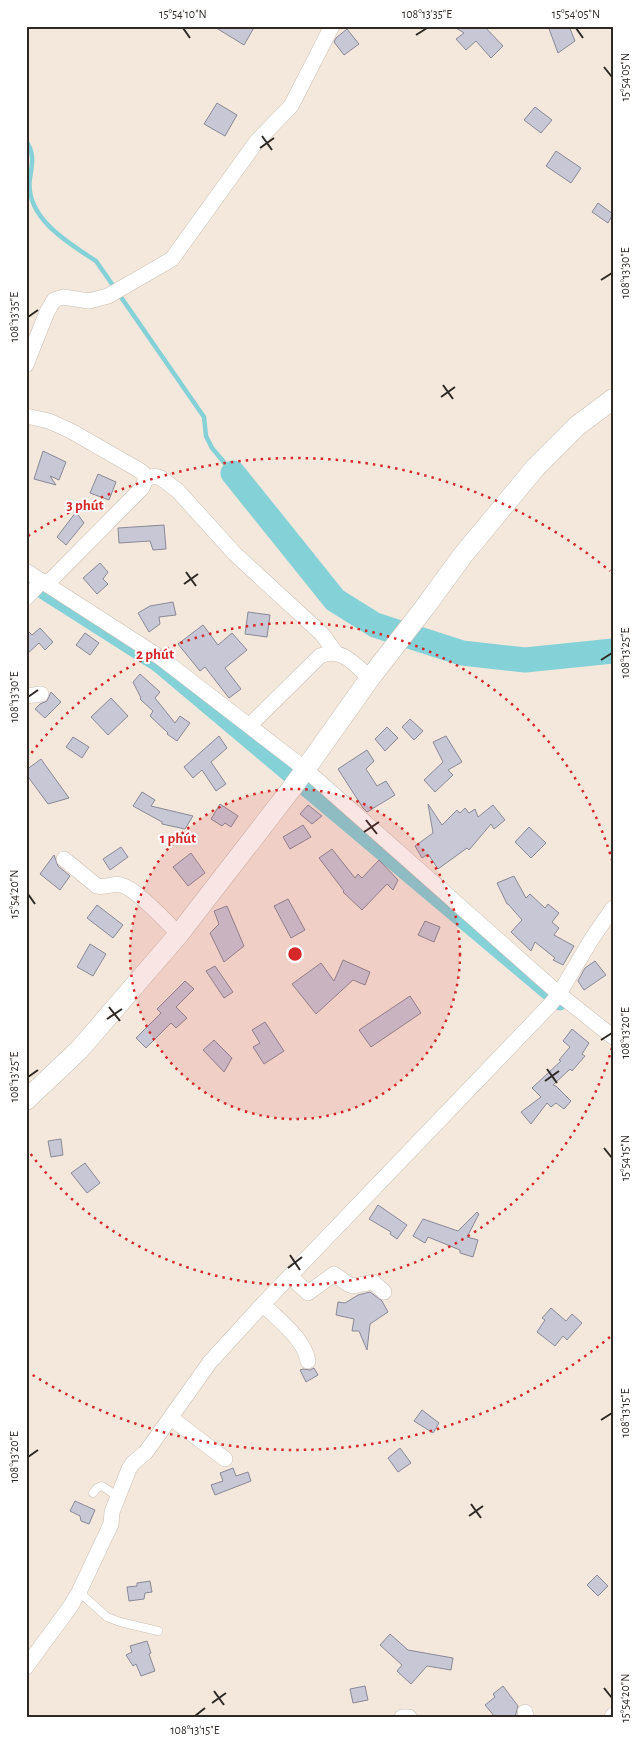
<svg xmlns="http://www.w3.org/2000/svg" width="639" height="1743" viewBox="0 0 639 1743" font-family="'Alegreya Sans',sans-serif">
<style>
.lines{fill:none;stroke-linecap:round;stroke-linejoin:round}
.stream{stroke:#85d1d8;stroke-width:4.5}
.canal{stroke:#85d1d8;stroke-width:15}
.river{stroke:#85d1d8;stroke-width:25}
.building{fill:#c8c7d6;stroke:#8a8997}
.lane-casing{stroke:#cbbfb4;stroke-width:9}
.street-casing{stroke:#cbbfb4;stroke-width:16}
.secondary-casing{stroke:#cbbfb4;stroke-width:21}
.lane{stroke:#fff;stroke-width:8}
.street{stroke:#fff;stroke-width:15}
.secondary{stroke:#fff;stroke-width:20}
.ticks{fill:none;stroke:#2e2925;stroke-width:2}
.ring{fill:none;stroke:#d62828;stroke-width:2.5;stroke-dasharray:2.5 5}
.centre{fill:#d62828;stroke:#fff;stroke-width:2.5}
.ring-label{font-size:15px;text-anchor:middle;font-weight:bold;fill:#d62828;stroke:#fff;stroke-width:4;stroke-linejoin:round;paint-order:stroke}
.neatline{fill:none;stroke:#2e2925;stroke-width:2}
.ticks-label{font-size:12px;text-anchor:middle;fill:#2e2925}
</style>
<rect width="100%" height="100%" fill="#f4e8dc"/>
<g class="lines">
<!-- stream -->
<path class="stream" d="M26 141C35 153 32 165 30 178 24 217 68 243 96 261L204 417 206 436 212 448 233 473"/>
<!-- canal -->
<path class="canal" d="M26 581 158 665 560 1003"/>
<!-- river -->
<path class="river" d="M233 473 335 600 375 625 462 653 525 660 613 651"/>
</g>
<!-- building -->
<g class="building">
<path d="M213 26H255L244 45Z"/>
<path d="M453 26H484L503 46 491 58 476 41 466 50 456 39 464 33Z"/>
<path d="M548 26H569L575 41 558 53Z"/>
<path d="M347 29 359 44 344 55 334 42 336 38Z"/>
<path d="M217 103 237 115 225 136 204 124Z"/>
<path d="M535 107 552 120 541 133 524 120Z"/>
<path d="M556 151 581 168 571 183 546 166Z"/>
<path d="M598 203 613 214 608 223 592 212Z"/>
<path d="M43 451 66 462 59 480 50 476 56 485 34 479Z"/>
<path d="M98 474 116 482 109 500 90 493Z"/>
<path d="M76 512 84 523 66 545 57 537Z"/>
<path d="M164 525 166 549 153 550 150 541 119 543 118 528Z"/>
<path d="M100 563 108 572 103 579 108 584 97 594 83 578Z"/>
<path d="M173 602 176 615 159 617 160 624 149 632 138 613 150 606Z"/>
<path d="M248 612 270 615 267 637 245 634Z"/>
<path d="M203 625 218 645 232 633 247 650 225 668 241 689 229 698 205 667 200 671 178 644Z"/>
<path d="M40 628 53 642 45 650 39 643 26 655V629L32 635Z"/>
<path d="M85 633 99 643 90 655 76 645Z"/>
<path d="M140 674 160 692 155 698 175 723 180 716 190 723 177 741 167 734 168 733 150 716 153 711 140 699 141 698 133 682Z"/>
<path d="M51 692 61 702 45 718 35 709 40 704 47 701Z"/>
<path d="M111 698 128 716 108 735 91 717Z"/>
<path d="M410 719 423 731 414 740 402 727Z"/>
<path d="M387 727 398 738 385 751 375 739Z"/>
<path d="M219 736 227 748 211 762 226 784 216 791 202 770 193 778 184 767Z"/>
<path d="M446 736 462 762 448 770 453 775 435 792 424 780 443 762 433 742Z"/>
<path d="M73 737 89 747 82 758 66 747Z"/>
<path d="M367 750 374 761 366 769 377 786 386 781 395 795 367 812 363 808 338 769Z"/>
<path d="M41 759 69 798 48 804 26 774V770Z"/>
<path d="M142 792 155 800 151 806 193 816 185 829 162 824V822L133 806Z"/>
<path d="M220 804 238 816 231 827 225 823 222 826 211 819Z"/>
<path d="M428 804 442 825 457 810 460 813 465 808 469 813 475 809 478 817 493 805 505 820 494 829 491 824 469 850 467 848 438 869 428 854 422 858 415 846 433 833Z"/>
<path d="M308 805 322 816 312 824 300 814Z"/>
<path d="M303 825 311 837 290 849 283 837Z"/>
<path d="M529 827 546 843 531 858 515 842Z"/>
<path d="M121 847 128 857 110 870 103 859Z"/>
<path d="M332 849 355 878 358 874 362 878 379 860 398 880 393 890 387 884 362 910 343 892 344 891 319 858Z"/>
<path d="M191 853 205 873 188 886 173 867Z"/>
<path d="M54 855 58 866 70 876 60 890 40 874Z"/>
<path d="M514 876 526 898 530 894 545 908 548 904 559 913 552 922 559 928 554 935 574 946 563 965 553 960 555 958 535 942 531 951 511 932 522 920 508 904H507L497 883Z"/>
<path d="M288 899 305 930 291 938 274 906Z"/>
<path d="M97 905 123 925 113 938 87 918Z"/>
<path d="M227 906 244 946 224 962 210 933 219 924 214 911Z"/>
<path d="M425 921 440 927 434 942 418 935Z"/>
<path d="M90 944 106 954 93 976 77 967Z"/>
<path d="M343 960 370 972 365 985 353 980 316 1014 292 984 321 963 334 981Z"/>
<path d="M595 961 606 975 584 990 578 981 585 968Z"/>
<path d="M215 966 233 992 224 998 206 971Z"/>
<path d="M185 981 194 989 176 1007 187 1018 176 1028 171 1023 146 1048 136 1038 161 1013 157 1009Z"/>
<path d="M410 996 421 1013 371 1047 359 1030Z"/>
<path d="M265 1022 284 1051 264 1064 253 1047 260 1043 252 1030Z"/>
<path d="M572 1029 589 1043 582 1054 585 1056 572 1071 570 1069 553 1085 556 1086 571 1101 564 1109 556 1103 551 1107 547 1103 531 1124 521 1112 541 1097 532 1088 561 1061 559 1060 570 1047 563 1041Z"/>
<path d="M214 1040 232 1058 224 1072 203 1050Z"/>
<path d="M61 1139 63 1155 51 1157 48 1141Z"/>
<path d="M85 1163 100 1183 87 1193 71 1173Z"/>
<path d="M378 1205 407 1225 397 1239 390 1234 391 1232 369 1219Z"/>
<path d="M477 1212 479 1214 467 1237 478 1240 473 1257 460 1253V1250L428 1237 425 1243 413 1236 423 1219 458 1231Z"/>
<path d="M370 1292 382 1301 388 1312 370 1324 367 1350 359 1331H352L354 1319 336 1315 338 1302 345 1303 358 1295Z"/>
<path d="M551 1308 566 1321 572 1314 582 1323 567 1340 563 1336 555 1346 537 1332 545 1320 542 1318Z"/>
<path d="M314 1368 318 1375 306 1382 300 1370 303 1369 310 1370Z"/>
<path d="M422 1410 439 1423 433 1433 414 1421Z"/>
<path d="M400 1448 411 1463 398 1472 388 1458Z"/>
<path d="M233 1468 236 1476 248 1472 251 1481 215 1495 211 1485 223 1481 220 1473Z"/>
<path d="M75 1501 95 1510 89 1524 81 1521 80 1516 70 1511Z"/>
<path d="M597 1575 608 1586 598 1596 587 1585Z"/>
<path d="M150 1581 152 1592 145 1593 144 1599 129 1601 127 1587 137 1586V1583Z"/>
<path d="M390 1634 408 1650 453 1658 451 1670 427 1666 411 1684 397 1671 402 1665 380 1645Z"/>
<path d="M147 1641 151 1653 149 1654 155 1671 141 1676 136 1664 133 1666 126 1655 132 1652 130 1646Z"/>
<path d="M365 1686 368 1700 353 1703 350 1689Z"/>
<path d="M503 1686 518 1706 515 1717H495L485 1705 495 1697 493 1694Z"/>
</g>
<g class="lines">
<!-- lane casing -->
<g class="lane-casing">
<g id="lane">
<path d="M93 1493 97 1488 102 1486 117 1496"/>
<path d="M79 1592 107 1617 120 1622 158 1631"/>
</g>
</g>
<!-- street casing -->
<g class="street-casing">
<g id="street">
<path d="M26 365 47 312 54 300 63 297 89 301 108 296 172 259 257 141 291 106 332 26"/>
<path d="M26 416 49 421 71 431 139 470 143 473 146 479 142 488 47 584"/>
<path d="M146 479 154 476 161 478 178 491 235 554 322 634 335 652"/>
<path d="M26 571 161 658 305 769 559 994 613 1037"/>
<path d="M26 598 42 581"/>
<path d="M26 696 41 694"/>
<path d="M250 725 320 656C341 646 355 665 370 678"/>
<path d="M64 859 97 886C105 888 113 883 121 885 136 888 166 922 179 934"/>
<path d="M290 1276 308 1293 334 1274 348 1284 353 1286 373 1282 384 1292"/>
<path d="M263 1304C279 1321 304 1338 308 1361"/>
<path d="M171 1418 225 1459"/>
<path d="M26 1667 70 1607 79 1592 111 1524 112 1512 129 1469 133 1463 146 1452 210 1362 263 1304 549 1006 559 994 591 940 613 908"/>
<path d="M525 1712 526 1717"/>
<path d="M402 1717H409"/>
<path d="M612 1717 613 1715"/>
</g>
</g>
<!-- secondary casing -->
<g class="secondary-casing">
<path id="secondary" d="M26 1100 79 1050 179 934 292 788 370 678 425 607 463 555 535 468 577 426 613 399"/>
</g>
<!-- lane -->
<use href="#lane" class="lane"/>
<!-- street -->
<use href="#street" class="street"/>
<!-- secondary -->
<use href="#secondary" class="secondary"/>
</g>
<!-- ticks -->
<path class="ticks" d="M183 28 190 38M576 28 583 38M416 35 427 28M604 67 612 77M262 136 272 150M260 148 274 138M601 280 612 273M28 317 38 310M443 385 453 399M441 397 455 387M186 572 196 586M184 584 198 574M601 660 612 653M28 697 38 690M366 820 377 834M364 832 379 822M28 894 35 904M109 1007 120 1021M107 1019 122 1009M601 1040 612 1033M547 1069 557 1083M28 1077 38 1070M545 1081 559 1071M604 1148 612 1158M290 1255 300 1270M288 1268 302 1257M601 1420 612 1413M28 1457 38 1450M471 1504 481 1518M469 1516 483 1506M604 1688 612 1698M214 1691 224 1705M212 1703 226 1693M195 1716 205 1708"/>
<!-- distance rings -->
<circle cx="295" cy="954" r="165" fill="#d62828" fill-opacity=".12"/>
<g class="ring">
<circle cx="295" cy="954" r="165"/>
<path d="M612 1048A331 331 0 0 1 27 1149M27 759A331 331 0 0 1 612 860"/>
<path d="M610 1337A496 496 0 0 1 28 1372M28 536A496 496 0 0 1 610 571"/>
</g>
<circle cx="295" cy="954" r="8" class="centre"/>
<g class="ring-label">
<text x="85" y="510">3 phút</text>
<text x="155" y="659">2 phút</text>
<text x="178" y="843">1 phút</text>
</g>
<!-- border -->
<rect width="639" height="1743" fill="none" stroke="#ffffff" stroke-width="55"/>
<rect x="28" y="28" width="584" height="1688" class="neatline"/>
<g class="ticks-label">
<text x="183" y="18">15°54'10"N</text>
<text x="427" y="18">108°13'35"E</text>
<text x="576" y="18">15°54'05"N</text>
<text transform="translate(625 77) rotate(-90)" y="4">15°54'05"N</text>
<text transform="translate(625 273) rotate(-90)" y="4">108°13'30"E</text>
<text transform="translate(14 317) rotate(-90)" y="4">108°13'35"E</text>
<text transform="translate(625 653) rotate(-90)" y="4">108°13'25"E</text>
<text transform="translate(14 697) rotate(-90)" y="4">108°13'30"E</text>
<text transform="translate(14 894) rotate(-90)" y="4">15°54'20"N</text>
<text transform="translate(625 1033) rotate(-90)" y="4">108°13'20"E</text>
<text transform="translate(14 1077) rotate(-90)" y="4">108°13'25"E</text>
<text transform="translate(625 1158) rotate(-90)" y="4">15°54'15"N</text>
<text transform="translate(625 1413) rotate(-90)" y="4">108°13'15"E</text>
<text transform="translate(14 1457) rotate(-90)" y="4">108°13'20"E</text>
<text transform="translate(625 1698) rotate(-90)" y="4">15°54'20"N</text>
<text x="195" y="1734">108°13'15"E</text>
</g>
</svg>
